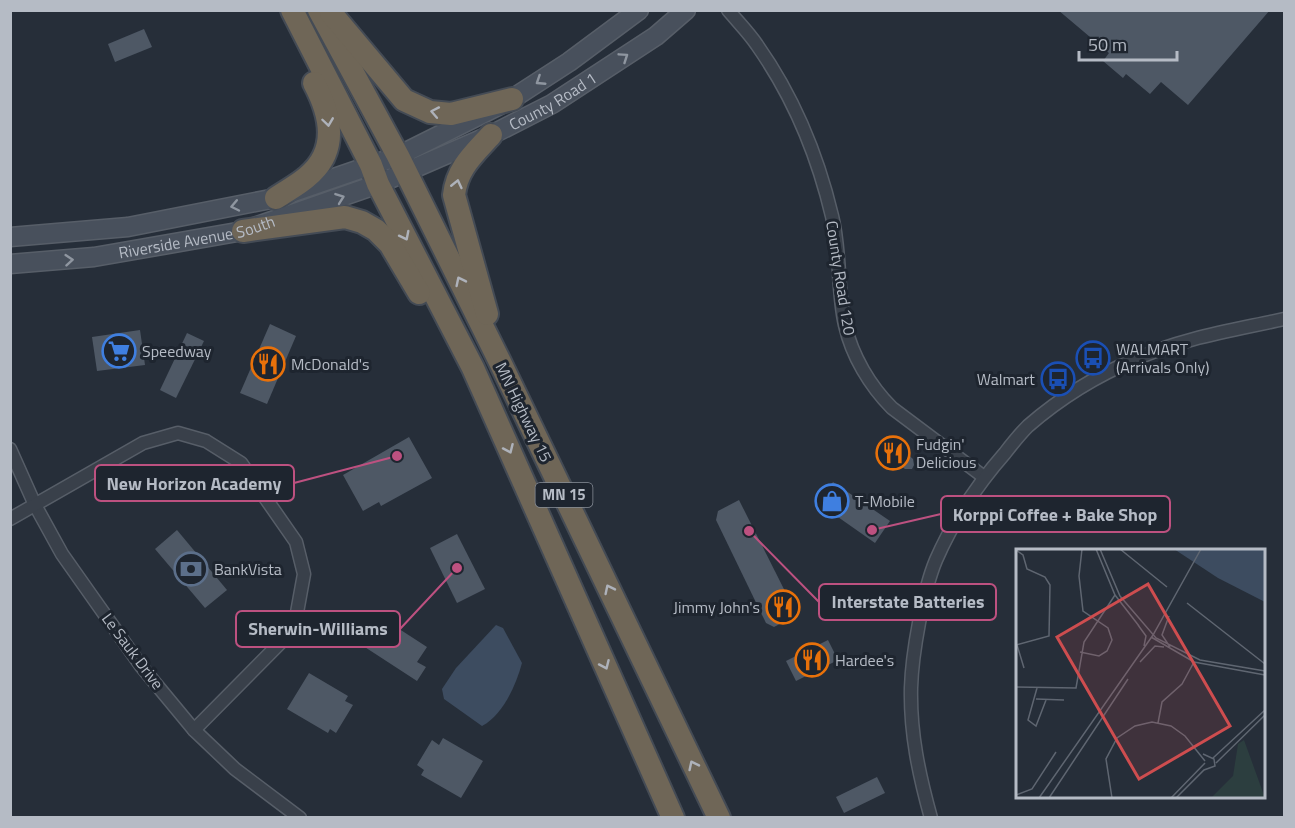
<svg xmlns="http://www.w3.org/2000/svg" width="1295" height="828" viewBox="0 0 1295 828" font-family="'Titillium Web',sans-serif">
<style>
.water{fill:#3d4c60}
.building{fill:#4e5865}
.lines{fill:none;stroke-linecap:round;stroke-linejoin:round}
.street-casing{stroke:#575e68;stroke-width:15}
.secondary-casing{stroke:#575e68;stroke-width:21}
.highway-casing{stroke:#444b55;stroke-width:26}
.street{stroke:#39404a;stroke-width:12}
.secondary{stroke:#48505c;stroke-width:18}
.highway{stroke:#6f6657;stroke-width:22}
.oneway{stroke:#8f96a0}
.oneway2{stroke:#aeb2ba}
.labels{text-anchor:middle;stroke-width:6;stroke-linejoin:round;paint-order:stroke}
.shield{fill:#1e252f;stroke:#888e98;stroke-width:1.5}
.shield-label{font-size:15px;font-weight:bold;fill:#b5bbc5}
.street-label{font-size:16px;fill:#b5bbc5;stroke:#1e252f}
.poi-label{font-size:16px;fill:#b5bbc5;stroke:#1e252f;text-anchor:start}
.inset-road{fill:none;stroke:#5f6671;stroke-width:1.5}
.view{fill:#ce4d4f;fill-opacity:0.15;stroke:#ce4d4f;stroke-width:3}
.inset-edge{fill:none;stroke:#b5bbc5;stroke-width:3}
.leader{fill:none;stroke:#bd5180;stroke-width:2}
.callout-dot{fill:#bd5180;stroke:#1e252f;stroke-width:2}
.callout{fill:#1e252f;stroke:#bd5180;stroke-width:2}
.callout-label{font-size:18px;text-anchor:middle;font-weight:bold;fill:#b5bbc5}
</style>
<rect width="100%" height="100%" fill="#262e39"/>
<!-- water -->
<path class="water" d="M496 625 503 628 522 663C516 685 503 715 482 726L444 699 442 689 456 668Z"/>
<!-- building -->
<g class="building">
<path d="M1058 10H1270L1188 105 1161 82 1150 94 1126 74 1123 78 1103 61 1109 53Z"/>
<path d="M144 29 152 47 115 62 108 44Z"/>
<path d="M270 324 296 336 267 404 240 393Z"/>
<path d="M140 330 145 365 97 371 92 337Z"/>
<path d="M187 333 204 341 176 398 160 390Z"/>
<path d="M887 436 913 459 914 465 912 469H905L888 456H884L877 449Z"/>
<path d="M409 437 432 478 381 506 379 502 363 511 343 475Z"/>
<path d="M833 482 890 521 875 543 818 503Z"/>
<path d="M739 500 797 615 774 627 766 623 716 520 718 511Z"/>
<path d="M177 530 227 590 205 608 155 549Z"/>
<path d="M457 534 485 589 457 603 430 548Z"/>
<path d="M373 612 427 647 417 662 426 667 417 681 354 640Z"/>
<path d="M828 640 838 660 796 681 786 661Z"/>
<path d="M309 673 348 696 345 701 353 705 336 733 330 729 328 733 287 709Z"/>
<path d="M443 738 483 761 461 798 421 775 424 770 417 765 432 740 439 745Z"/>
<path d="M877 777 885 793 844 813 836 797Z"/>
</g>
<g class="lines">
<!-- street casing -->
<g class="street-casing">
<g id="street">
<path d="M728 10C738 22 749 33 757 45 793 96 818 157 832 216 841 252 837 290 845 325 852 356 870 386 892 408L984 477"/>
<path d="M10 449 35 505 62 554 141 666 194 730 235 769 300 818"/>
<path d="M10 519 143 443 178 433 206 441 241 463 296 542 304 574 294 629 194 730"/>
<path d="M931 818C919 775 910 733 911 688 912 654 923 591 936 560 953 521 977 485 1005 453 1012 444 1020 434 1028 426 1059 399 1098 375 1136 359 1182 338 1235 330 1284 319"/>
</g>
</g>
<!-- secondary casing -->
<g class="secondary-casing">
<g id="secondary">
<path d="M10 237 128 227 276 198 398 156 512 99 569 62 639 10"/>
<path id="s1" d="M10 264 94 257 243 231 378 184 491 135 552 104 656 36 686 10"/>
</g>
</g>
<!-- highway casing -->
<g class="highway-casing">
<g id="highway">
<path d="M292 10 371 165 378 184 473 368 673 818"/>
<path d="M319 10 398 156 500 362 719 818"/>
<path d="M331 13 404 100 430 112 451 114 512 99"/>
<path d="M276 198C286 191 298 185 307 177 339 151 331 115 314 83"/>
<path d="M243 231 345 217 362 222 376 230 390 244 419 293"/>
<path d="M487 314 454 195C457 168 474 154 491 135"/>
</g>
</g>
<!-- street -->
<use href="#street" class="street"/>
<!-- secondary -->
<use href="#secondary" class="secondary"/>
<!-- highway -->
<use href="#highway" class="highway"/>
</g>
<!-- one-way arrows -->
<defs><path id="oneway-chevron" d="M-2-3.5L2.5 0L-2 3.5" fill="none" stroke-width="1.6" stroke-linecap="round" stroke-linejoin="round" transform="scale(1.5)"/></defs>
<g class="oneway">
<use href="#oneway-chevron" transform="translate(624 57) rotate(-34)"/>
<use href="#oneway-chevron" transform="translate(540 81) rotate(147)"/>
<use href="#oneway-chevron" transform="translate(340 198) rotate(-20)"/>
<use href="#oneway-chevron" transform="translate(235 206) rotate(168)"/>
<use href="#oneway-chevron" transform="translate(69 260) rotate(-5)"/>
</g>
<g class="oneway2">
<use href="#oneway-chevron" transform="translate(435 112) rotate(-169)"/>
<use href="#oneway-chevron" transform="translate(328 122) rotate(82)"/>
<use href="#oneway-chevron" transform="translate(457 184) rotate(-77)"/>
<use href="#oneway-chevron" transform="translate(405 236) rotate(63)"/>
<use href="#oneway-chevron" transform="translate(460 281) rotate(-116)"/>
<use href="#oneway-chevron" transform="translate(509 449) rotate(66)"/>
<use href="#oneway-chevron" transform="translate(609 589) rotate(-116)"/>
<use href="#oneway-chevron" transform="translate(605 665) rotate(66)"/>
<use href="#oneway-chevron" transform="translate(693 765) rotate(-116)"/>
</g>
<!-- icons -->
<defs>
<g id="supermarket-ring" transform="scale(1.725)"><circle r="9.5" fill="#1e252f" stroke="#3f7fe0" stroke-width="1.5"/><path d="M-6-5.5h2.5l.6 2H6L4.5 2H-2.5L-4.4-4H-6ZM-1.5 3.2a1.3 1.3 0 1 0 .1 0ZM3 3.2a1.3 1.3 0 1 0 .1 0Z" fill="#3f7fe0"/></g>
<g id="bus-ring" transform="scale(1.725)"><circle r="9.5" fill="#1e252f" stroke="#1a4fb4" stroke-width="1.5"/><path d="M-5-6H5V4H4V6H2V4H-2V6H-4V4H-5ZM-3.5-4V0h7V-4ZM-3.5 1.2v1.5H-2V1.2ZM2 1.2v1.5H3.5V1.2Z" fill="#1a4fb4"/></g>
<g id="restaurant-ring" transform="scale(1.725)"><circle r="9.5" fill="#1e252f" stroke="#e8710a" stroke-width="1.5"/><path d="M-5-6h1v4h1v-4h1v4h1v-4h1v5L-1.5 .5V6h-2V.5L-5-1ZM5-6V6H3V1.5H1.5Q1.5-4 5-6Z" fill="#e8710a"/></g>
<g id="shop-ring" transform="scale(1.725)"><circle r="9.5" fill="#1e252f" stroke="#3f7fe0" stroke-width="1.5"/><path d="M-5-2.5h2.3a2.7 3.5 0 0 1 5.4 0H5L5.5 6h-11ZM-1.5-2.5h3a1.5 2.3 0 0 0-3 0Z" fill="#3f7fe0"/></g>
<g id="bank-ring" transform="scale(1.725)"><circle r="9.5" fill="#1e252f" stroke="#5c6f8a" stroke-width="1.5"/><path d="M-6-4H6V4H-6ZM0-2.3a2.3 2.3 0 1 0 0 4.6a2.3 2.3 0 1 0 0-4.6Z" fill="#5c6f8a"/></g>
</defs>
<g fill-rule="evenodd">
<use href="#supermarket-ring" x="119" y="351"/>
<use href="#bus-ring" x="1093" y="358"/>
<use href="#restaurant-ring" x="268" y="364"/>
<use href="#bus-ring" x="1058" y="379"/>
<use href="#restaurant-ring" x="893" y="453"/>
<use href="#shop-ring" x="832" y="501"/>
<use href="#bank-ring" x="191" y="569"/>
<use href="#restaurant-ring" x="783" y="607"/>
<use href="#restaurant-ring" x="812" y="660"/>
</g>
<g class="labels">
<!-- shield labels -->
<rect class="shield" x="535.5" y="483" width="57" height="24" rx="4.5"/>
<g class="shield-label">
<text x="564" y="500">MN 15</text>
</g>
<!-- street labels -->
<g class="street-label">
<text dy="6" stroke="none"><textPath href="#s1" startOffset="572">County Road 1</textPath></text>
<text dy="6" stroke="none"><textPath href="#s1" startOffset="189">Riverside Avenue South</textPath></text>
<text transform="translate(841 278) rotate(81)" y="6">County Road 120</text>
<text transform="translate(524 412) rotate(64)" y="6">MN Highway 15</text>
<text transform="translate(133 651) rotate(53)" y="6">Le Sauk Drive</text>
</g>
<!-- poi labels -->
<g class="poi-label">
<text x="1116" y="355">WALMART<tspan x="1116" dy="18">(Arrivals Only)</tspan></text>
<text x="142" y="357">Speedway</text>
<text x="291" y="370">McDonald's</text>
<text x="1035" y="385" text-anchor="end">Walmart</text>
<text x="916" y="450">Fudgin'<tspan x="916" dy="18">Delicious</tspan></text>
<text x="855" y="507">T-Mobile</text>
<text x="214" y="575">BankVista</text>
<text x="760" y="613" text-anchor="end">Jimmy John's</text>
<text x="835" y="666">Hardee's</text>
</g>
</g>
<!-- overview -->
<g transform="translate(1016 549)">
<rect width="249" height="249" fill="#262e39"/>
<path d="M228 191 249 249H195L217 227 222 195Z" fill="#2c3e3f"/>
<path d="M158 0H249V53L202 29Z" fill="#3d4c60"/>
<path class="inset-road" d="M80 0 99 46 123 77M84 0 104 47 140 89 184 111 249 122M104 0 151 38M0 1 7 6 11 20 29 28 34 36 33 87 0 96M171 54 249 115M153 67 146 86 154 98M122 76 130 87 128 97M135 88 178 113 249 126M1 96 8 119M64 103 83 107 91 102 96 91 92 79 67 62 63 27 66 0M124 113 139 97 148 98M0 138 60 139 68 93 99 46M21 139 12 171 20 177 30 151M20 150 48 151M142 174 146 153 166 135 178 113M197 209 249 161M200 214 249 166M0 246 16 240 40 203M23 249 137 86 185 0M33 249 112 130M96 249 90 210 101 189 119 177 136 173 155 177 169 187 189 212M155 249 189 214M160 249 188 221 199 217 198 210 187 205"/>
<path class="view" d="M132 35 214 177 123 230 41 88Z"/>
<rect width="249" height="249" class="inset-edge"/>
</g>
<!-- callouts -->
<path class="leader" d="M397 456L294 483M872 530L941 514M749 531L819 602M457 568L400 629"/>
<g class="callout-dot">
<circle cx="397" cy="456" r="6"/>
<circle cx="872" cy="530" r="6"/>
<circle cx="749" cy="531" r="6"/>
<circle cx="457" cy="568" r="6"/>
</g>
<g class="callout">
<rect x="95" y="465" width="199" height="36" rx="6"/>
<rect x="941" y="496" width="229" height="36" rx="6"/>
<rect x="819" y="584" width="177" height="36" rx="6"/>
<rect x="236" y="611" width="164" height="36" rx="6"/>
</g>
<g class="callout-label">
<text x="194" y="490">New Horizon Academy</text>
<text x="1055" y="521">Korppi Coffee + Bake Shop</text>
<text x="908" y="608">Interstate Batteries</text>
<text x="318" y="635">Sherwin-Williams</text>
</g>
<!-- border -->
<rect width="1295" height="828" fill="none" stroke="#b5bbc5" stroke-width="24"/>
<!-- scale -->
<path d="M1079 51v9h98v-9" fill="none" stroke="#b5bbc5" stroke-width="3"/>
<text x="1088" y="51" font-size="18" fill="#b5bbc5" stroke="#1e252f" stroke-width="4.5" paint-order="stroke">50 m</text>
</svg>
